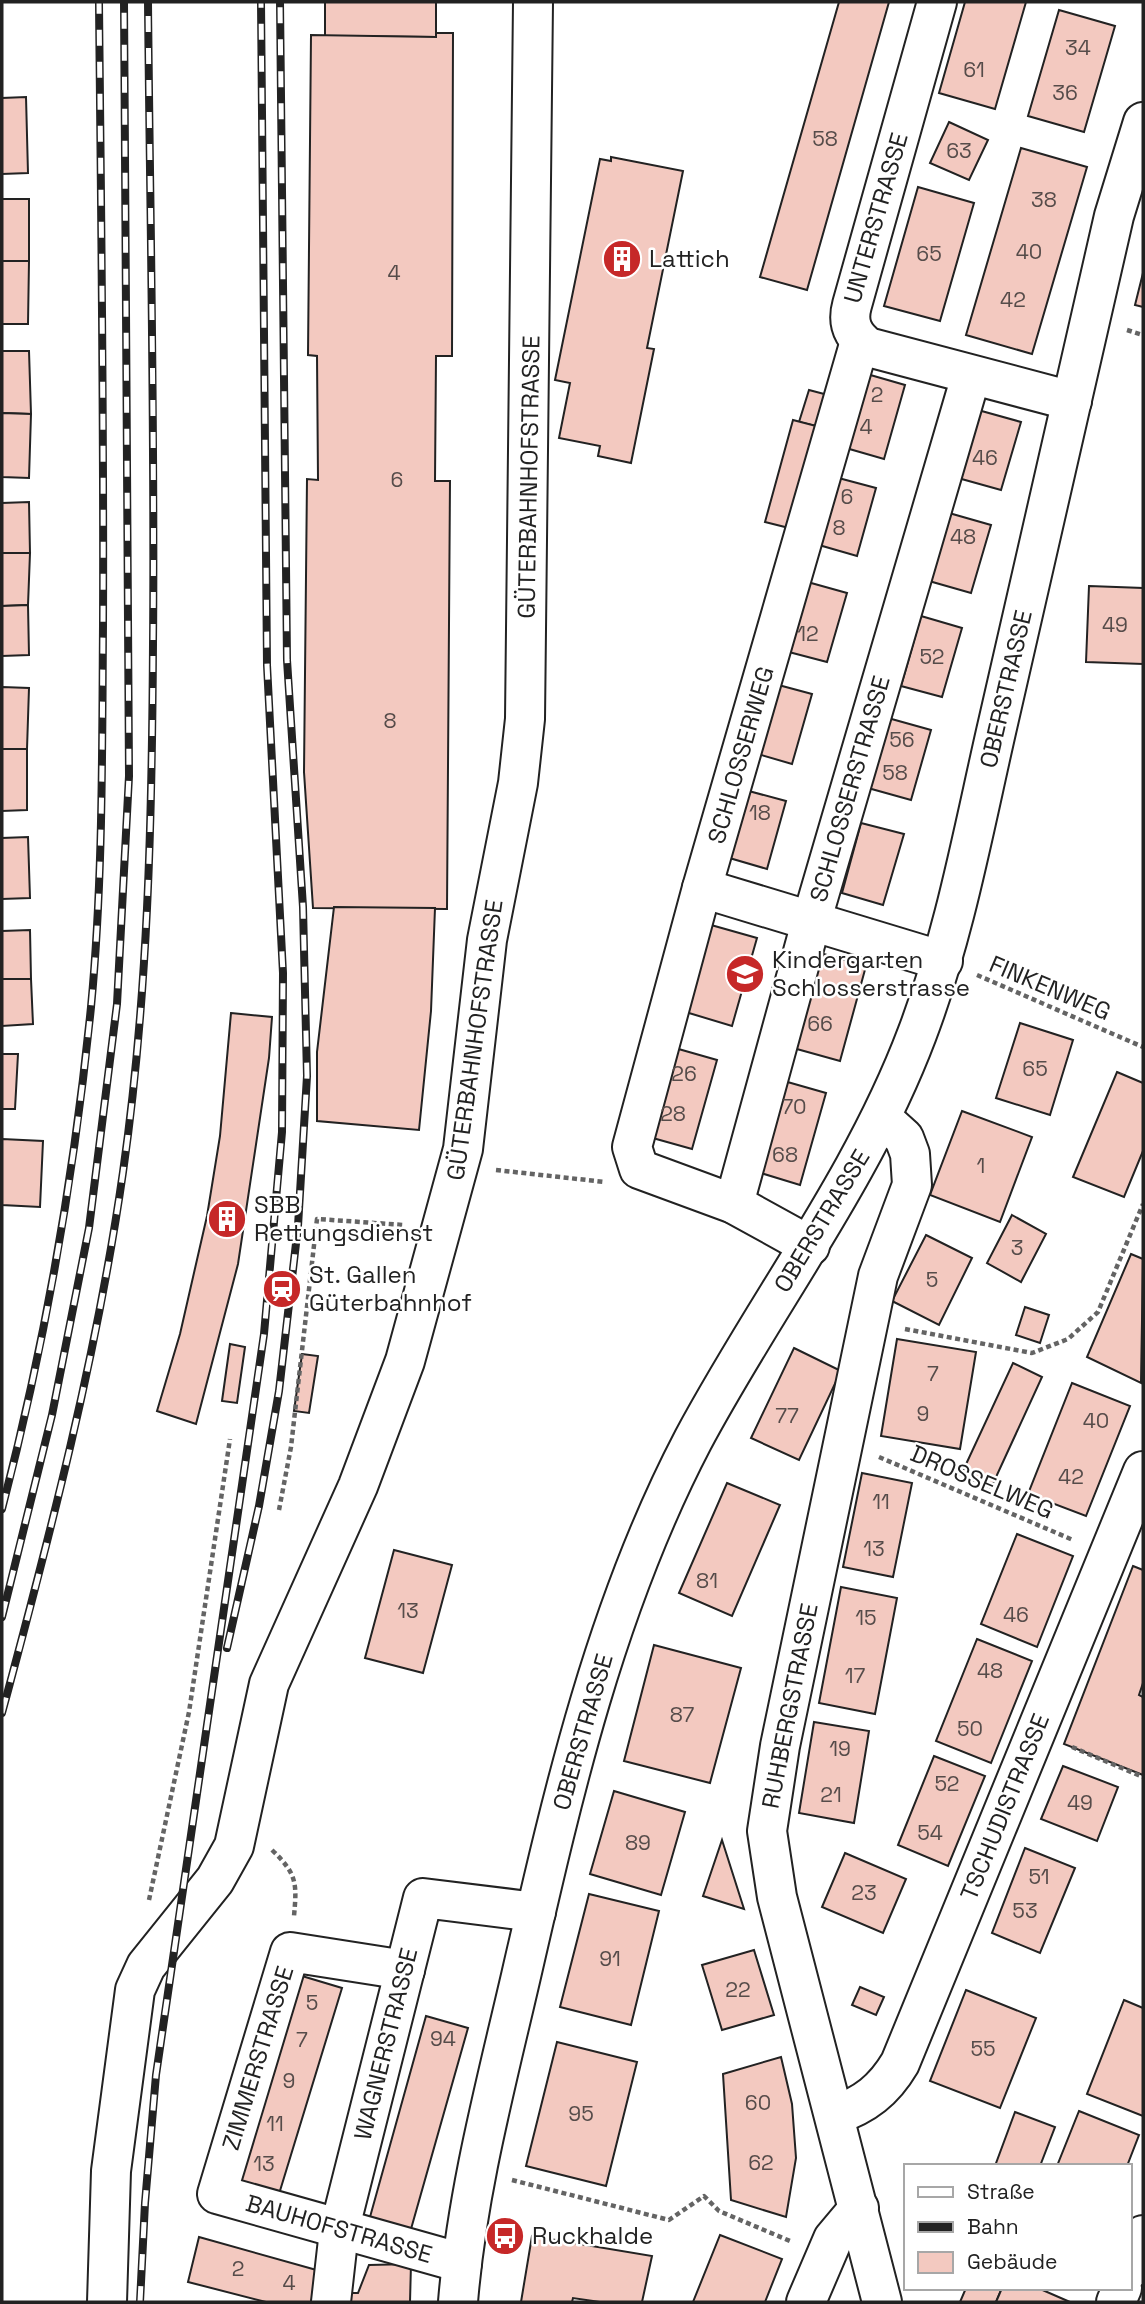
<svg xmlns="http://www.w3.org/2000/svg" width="1145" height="2304" viewBox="0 0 1145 2304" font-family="'Space Grotesk',sans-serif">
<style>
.building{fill:#f3c9c0;stroke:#222;stroke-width:2}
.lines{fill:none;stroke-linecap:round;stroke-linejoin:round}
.minor-casing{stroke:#222;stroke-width:42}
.path{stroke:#646464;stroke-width:4.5;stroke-dasharray:5 3.5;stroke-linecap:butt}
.minor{stroke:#fff;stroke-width:38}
.rail-casing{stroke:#222;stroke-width:8}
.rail{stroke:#fff;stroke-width:5;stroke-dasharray:16;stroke-linecap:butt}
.labels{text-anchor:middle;stroke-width:5;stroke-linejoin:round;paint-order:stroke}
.number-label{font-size:21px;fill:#564c4a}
.street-label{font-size:24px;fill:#222;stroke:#fff}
.poi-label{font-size:24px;fill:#222;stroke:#fff;text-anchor:start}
</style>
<rect width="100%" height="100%" fill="#fff"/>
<!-- building -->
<g class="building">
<path d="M325 2H436V37L325 36Z"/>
<path d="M839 2H889L807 290 760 277Z"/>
<path d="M965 2H1026L995 109 939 93Z"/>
<path d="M1059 10 1115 26 1084 132 1028 116Z"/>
<path d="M436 33H453L452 356H436L435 481H450L447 909 313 908 304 772 307 479 318 480 317 356 308 355 311 35 436 37Z"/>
<path d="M26 97 28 173 2 174V98Z"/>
<path d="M949 122 988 140 969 180 930 163Z"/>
<path d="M1021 148 1087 167 1032 354 966 335Z"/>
<path d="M611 157 683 171 647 348 654 349 631 463 598 456 600 446 559 438 570 383 555 380 600 159 611 161Z"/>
<path d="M918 187 974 203 940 321 884 306Z"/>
<rect x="2" y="199" width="27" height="62"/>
<path d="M2 261H29L28 324H2Z"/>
<path d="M1143 273V307L1135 305Z"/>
<path d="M2 351H29L31 414 2 413Z"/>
<path d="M860 372 905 385 884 459 839 446Z"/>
<path d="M809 390 828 395 820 427 799 422Z"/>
<path d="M978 410 1021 422 1001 490 958 478Z"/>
<path d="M2 413 31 414 29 478 2 477Z"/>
<path d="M793 420 820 427 793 529 765 522Z"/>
<path d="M831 476 876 488 857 556 812 543Z"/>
<path d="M29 502 30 553H2V503Z"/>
<path d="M949 513 991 525 971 593 929 581Z"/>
<path d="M2 553H30L28 605 2 606Z"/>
<path d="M804 581 847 593 827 662 785 651Z"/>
<path d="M1089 586 1143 588V664L1086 662Z"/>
<path d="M28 605 29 655 2 656V606Z"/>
<path d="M921 616 962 628 942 697 901 686Z"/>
<path d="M771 683 812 694 792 764 751 752Z"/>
<path d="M2 687 29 688 27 749H2Z"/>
<path d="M888 718 931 730 911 800 868 788Z"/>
<path d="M2 749H27V810L2 811Z"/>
<path d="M745 790 786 801 767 869 726 857Z"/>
<path d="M861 823 904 834 883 905 842 893Z"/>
<path d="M28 837 30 898 2 899V838Z"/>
<path d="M334 907 435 908 431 1011 419 1130 317 1121V1052Z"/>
<path d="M704 923 757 938 732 1026 679 1010Z"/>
<path d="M30 930 31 979H2V931Z"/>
<path d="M813 951 866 966 840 1061 786 1046Z"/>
<path d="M2 979H31L33 1024 2 1026Z"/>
<path d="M231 1013 272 1017 269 1058 238 1264 196 1424 157 1411 180 1334 207 1216 220 1136Z"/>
<path d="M1020 1023 1073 1040 1050 1115 996 1098Z"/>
<path d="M668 1046 717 1060 692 1149 642 1135Z"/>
<path d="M2 1054H18L15 1109H2Z"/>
<path d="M1117 1072 1143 1083V1151L1124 1197 1073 1177Z"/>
<path d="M777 1079 826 1093 800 1185 751 1170Z"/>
<path d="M962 1111 1032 1137 1000 1222 930 1195Z"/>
<path d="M2 1139 43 1141 40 1207 2 1205Z"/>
<path d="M1012 1215 1046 1234 1021 1282 987 1263Z"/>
<path d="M926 1235 972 1258 939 1325 892 1301Z"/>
<path d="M1131 1254 1143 1259 1141 1383 1087 1357Z"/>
<path d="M1025 1307 1049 1315 1040 1343 1016 1335Z"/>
<path d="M897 1339 976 1352 960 1449 881 1436Z"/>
<path d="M230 1344 245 1347 237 1403 222 1401Z"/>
<path d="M794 1348 841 1371 799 1460 751 1438Z"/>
<path d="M302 1354 318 1356 309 1413 294 1411Z"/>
<path d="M1013 1363 1042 1377 991 1488 961 1475Z"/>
<path d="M1072 1383 1130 1406 1086 1516 1028 1494Z"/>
<path d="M862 1473 912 1483 893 1577 843 1567Z"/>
<path d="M727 1483 780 1505 732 1616 679 1593Z"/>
<path d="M1017 1534 1073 1556 1037 1647 981 1624Z"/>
<path d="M394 1550 452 1565 423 1673 365 1658Z"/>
<path d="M1133 1566 1143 1570V1683L1139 1695 1143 1697V1775L1064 1744Z"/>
<path d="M841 1587 897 1598 875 1714 819 1703Z"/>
<path d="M977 1639 1032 1661 991 1763 936 1741Z"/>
<path d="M654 1645 741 1668 710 1783 624 1761Z"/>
<path d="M814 1722 869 1731 854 1823 799 1813Z"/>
<path d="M934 1756 985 1776 948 1866 898 1845Z"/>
<path d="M1063 1766 1118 1787 1097 1841 1041 1819Z"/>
<path d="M614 1791 685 1812 661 1895 590 1874Z"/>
<path d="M722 1840 744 1909 703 1896Z"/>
<path d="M1025 1848 1075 1868 1040 1953 992 1933Z"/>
<path d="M845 1853 906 1879 883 1933 822 1907Z"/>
<path d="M589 1894 659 1911 631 2025 560 2007Z"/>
<path d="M754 1950 774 2015 722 2030 702 1965Z"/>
<path d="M302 1976 342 1988 279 2194 239 2182Z"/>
<path d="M860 1987 884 1997 876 2015 852 2005Z"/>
<path d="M966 1990 1036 2018 1000 2108 930 2081Z"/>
<path d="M1124 2000 1143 2008V2116L1087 2094Z"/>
<path d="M426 2016 468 2028 411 2229 370 2217Z"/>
<path d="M557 2042 637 2062 606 2186 526 2166Z"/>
<path d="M781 2057 792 2104 796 2158 786 2217 731 2200 723 2074Z"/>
<path d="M1079 2111 1139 2135 1127 2166H1057Z"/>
<path d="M1015 2112 1055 2127 1040 2166H995Z"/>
<path d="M720 2235 782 2259 765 2302H693Z"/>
<path d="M532 2236 652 2256 642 2302H600L573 2298 572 2302H521Z"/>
<path d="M199 2237 320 2271 311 2302H266L188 2282Z"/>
<path d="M411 2264 410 2302H349V2293H358L369 2265Z"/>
<path d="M966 2288H1002L996 2302H960Z"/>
<path d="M1002 2288H1038L1070 2302H996Z"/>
</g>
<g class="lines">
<!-- minor casing -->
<g class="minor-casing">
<g id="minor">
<path d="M937 2 852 305C847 323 853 336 868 347L1072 401"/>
<path d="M702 888 943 961"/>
<path d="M734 1204 812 919 971 376"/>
<path d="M810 1246 734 1204 639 1169 632 1147 702 888 860 341"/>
<path d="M405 1970 290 1952 217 2194 462 2263"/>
<path d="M835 2115C865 2105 884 2090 900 2063L1143 1471"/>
<path d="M1129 2270 1143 2235"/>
<path d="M107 2302 111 2171 135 1990 146 1966 215 1880 234 1846 269 1684 358 1486 405 1361 463 1149 487 940 518 783 525 719 533 2"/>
<path d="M331 2302 339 2231 423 1898 536 1912"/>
<path d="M458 2302C467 2192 496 2084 521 1976 563 1793 605 1608 693 1440 766 1303 862 1180 917 1034 955 934 974 827 998 723 1037 554 1075 385 1114 216L1143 122"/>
<path d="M806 2302 833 2239 859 2208"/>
<path d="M882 2302 777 1897 767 1831 780 1746 878 1276 912 1185 910 1154 904 1138 883 1119"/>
<path d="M1116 2302 1122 2288"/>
</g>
</g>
<!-- path -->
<g class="path">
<path d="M1127 330 1143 335"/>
<path d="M977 975 1143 1047"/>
<path d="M496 1170 605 1182"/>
<path d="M905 1329 1032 1353 1068 1339 1098 1312 1143 1204"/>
<path d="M879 1457 1073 1540"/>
<path d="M279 1510 291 1447 317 1219 404 1225"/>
<path d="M1072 1747 1143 1777"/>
<path d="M272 1850C297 1874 297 1883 294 1916"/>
<path d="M149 1900 189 1712 230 1439"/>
<path d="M512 2180 669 2220 704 2196 719 2211 790 2241"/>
</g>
<!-- minor -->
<use href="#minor" class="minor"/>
<!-- rail casing -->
<g class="rail-casing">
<g id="rail">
<path d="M2 1509C45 1343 74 1177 91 1007 103 881 102 753 103 626 104 418 101 210 99 2"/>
<path d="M2 1617 52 1415 89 1228 117 1004 129 776 124 2"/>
<path d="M227 1648 259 1506 279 1391 298 1226 307 1076 303 907 287 660 280 2"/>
<path d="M2 1713C50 1535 97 1355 123 1172 148 997 152 820 153 644 155 430 150 216 148 2"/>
<path d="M140 2302 145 2203 156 2075 264 1334 282 1132 283 973 267 665 261 2"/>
</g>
</g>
<!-- rail -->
<use href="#rail" class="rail"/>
</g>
<!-- icons -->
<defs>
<g id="building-disc" transform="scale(2.0125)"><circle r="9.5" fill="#c62828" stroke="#fff"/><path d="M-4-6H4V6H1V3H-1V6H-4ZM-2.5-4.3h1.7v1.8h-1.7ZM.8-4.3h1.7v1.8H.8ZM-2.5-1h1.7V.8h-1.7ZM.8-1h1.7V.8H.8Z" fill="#fff"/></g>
<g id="school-disc" transform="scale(2.0125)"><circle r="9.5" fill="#c62828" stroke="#fff"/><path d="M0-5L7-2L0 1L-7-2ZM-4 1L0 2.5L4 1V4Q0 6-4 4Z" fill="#fff"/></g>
<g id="station-disc" transform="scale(2.0125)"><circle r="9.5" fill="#c62828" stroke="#fff"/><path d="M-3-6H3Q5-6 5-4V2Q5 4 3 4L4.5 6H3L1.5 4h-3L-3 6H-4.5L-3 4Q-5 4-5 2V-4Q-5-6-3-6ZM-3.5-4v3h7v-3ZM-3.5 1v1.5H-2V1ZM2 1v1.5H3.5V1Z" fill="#fff"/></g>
<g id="bus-disc" transform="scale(2.0125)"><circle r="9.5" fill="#c62828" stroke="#fff"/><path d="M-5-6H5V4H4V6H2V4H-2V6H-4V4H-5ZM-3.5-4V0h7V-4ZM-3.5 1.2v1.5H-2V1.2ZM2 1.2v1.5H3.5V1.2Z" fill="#fff"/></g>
</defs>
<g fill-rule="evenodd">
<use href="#building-disc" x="622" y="259"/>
<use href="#school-disc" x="745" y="974"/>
<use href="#building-disc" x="227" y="1219"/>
<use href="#station-disc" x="282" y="1289"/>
<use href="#bus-disc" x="505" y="2236"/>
</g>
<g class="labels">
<!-- number labels -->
<g class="number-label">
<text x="1078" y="55">34</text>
<text x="974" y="77">61</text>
<text x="1065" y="100">36</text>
<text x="825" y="146">58</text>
<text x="959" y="158">63</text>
<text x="1044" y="207">38</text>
<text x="1029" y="259">40</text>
<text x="929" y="261">65</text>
<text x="394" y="280">4</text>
<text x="1013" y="307">42</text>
<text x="877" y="402">2</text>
<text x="866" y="434">4</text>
<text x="985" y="465">46</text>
<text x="397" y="487">6</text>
<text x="847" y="504">6</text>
<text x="839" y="535">8</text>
<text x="963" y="544">48</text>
<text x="1115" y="632">49</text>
<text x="808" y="641">12</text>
<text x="932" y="664">52</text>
<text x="390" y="728">8</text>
<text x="902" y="747">56</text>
<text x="895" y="780">58</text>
<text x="760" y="820">18</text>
<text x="820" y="1031">66</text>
<text x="1035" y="1076">65</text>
<text x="684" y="1081">26</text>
<text x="794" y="1114">70</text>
<text x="673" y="1121">28</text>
<text x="785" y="1162">68</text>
<text x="981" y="1173">1</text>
<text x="1017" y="1255">3</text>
<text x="932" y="1287">5</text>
<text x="933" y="1381">7</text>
<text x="923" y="1421">9</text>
<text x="787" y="1423">77</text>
<text x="1096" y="1428">40</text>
<text x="1071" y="1484">42</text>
<text x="881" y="1509">11</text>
<text x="874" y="1556">13</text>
<text x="707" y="1588">81</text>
<text x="408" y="1618">13</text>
<text x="1016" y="1622">46</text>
<text x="866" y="1625">15</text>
<text x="990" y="1678">48</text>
<text x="855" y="1683">17</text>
<text x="682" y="1722">87</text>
<text x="970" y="1736">50</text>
<text x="840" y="1756">19</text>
<text x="947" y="1791">52</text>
<text x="831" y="1802">21</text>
<text x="1080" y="1810">49</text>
<text x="930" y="1840">54</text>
<text x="638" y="1850">89</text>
<text x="1039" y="1884">51</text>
<text x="864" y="1900">23</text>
<text x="1025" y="1918">53</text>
<text x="610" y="1966">91</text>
<text x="738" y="1997">22</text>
<text x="312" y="2010">5</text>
<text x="443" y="2046">94</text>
<text x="302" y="2047">7</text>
<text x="983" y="2056">55</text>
<text x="289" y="2088">9</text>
<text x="758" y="2110">60</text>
<text x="581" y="2121">95</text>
<text x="275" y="2131">11</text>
<text x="761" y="2170">62</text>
<text x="264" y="2171">13</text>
<text x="238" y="2276">2</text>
<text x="289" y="2290">4</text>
</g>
<!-- street labels -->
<g class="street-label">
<text transform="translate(876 218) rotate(-74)" y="8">UNTERSTRASSE</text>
<text transform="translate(529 477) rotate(-89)" y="8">GÜTERBAHNHOFSTRASSE</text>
<text transform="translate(1006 689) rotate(-77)" y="8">OBERSTRASSE</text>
<text transform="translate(741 755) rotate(-74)" y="8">SCHLOSSERWEG</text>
<text transform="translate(850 789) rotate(-74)" y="8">SCHLOSSERSTRASSE</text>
<text transform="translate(1050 988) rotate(23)" y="8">FINKENWEG</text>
<text transform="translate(475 1040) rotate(-82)" y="8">GÜTERBAHNHOFSTRASSE</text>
<text transform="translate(822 1221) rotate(-59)" y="8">OBERSTRASSE</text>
<text transform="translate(982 1482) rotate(23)" y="8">DROSSELWEG</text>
<text transform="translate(790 1706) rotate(-79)" y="8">RUHBERGSTRASSE</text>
<text transform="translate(583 1732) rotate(-74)" y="8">OBERSTRASSE</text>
<text transform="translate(1005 1807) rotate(-68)" y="8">TSCHUDISTRASSE</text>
<text transform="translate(386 2044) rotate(-76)" y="8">WAGNERSTRASSE</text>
<text transform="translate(258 2058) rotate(-73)" y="8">ZIMMERSTRASSE</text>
<text transform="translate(339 2229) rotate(16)" y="8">BAUHOFSTRASSE</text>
</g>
<!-- poi labels -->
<g class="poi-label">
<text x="649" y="267">Lattich</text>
<text x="772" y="968">Kindergarten<tspan x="772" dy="28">Schlosserstrasse</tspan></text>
<text x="254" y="1213">SBB<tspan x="254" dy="28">Rettungsdienst</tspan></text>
<text x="309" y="1283">St. Gallen<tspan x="309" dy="28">Güterbahnhof</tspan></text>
<text x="532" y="2244">Ruckhalde</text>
</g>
</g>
<!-- border -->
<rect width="1145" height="2304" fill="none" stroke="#222222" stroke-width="7"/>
<!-- legend -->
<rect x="904" y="2164" width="228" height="126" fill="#ffffff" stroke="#a7a7a7" stroke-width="2"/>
<rect x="918" y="2187" width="35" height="10" fill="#ffffff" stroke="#a7a7a7" stroke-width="2"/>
<text x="967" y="2199" font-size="21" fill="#222222">Straße</text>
<rect x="918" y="2222" width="35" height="10" fill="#222222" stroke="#a7a7a7" stroke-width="2"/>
<text x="967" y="2234" font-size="21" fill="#222222">Bahn</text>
<rect x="918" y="2252" width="35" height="21" fill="#f3c9c0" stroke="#a7a7a7" stroke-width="2"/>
<text x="967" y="2269" font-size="21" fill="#222222">Gebäude</text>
</svg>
